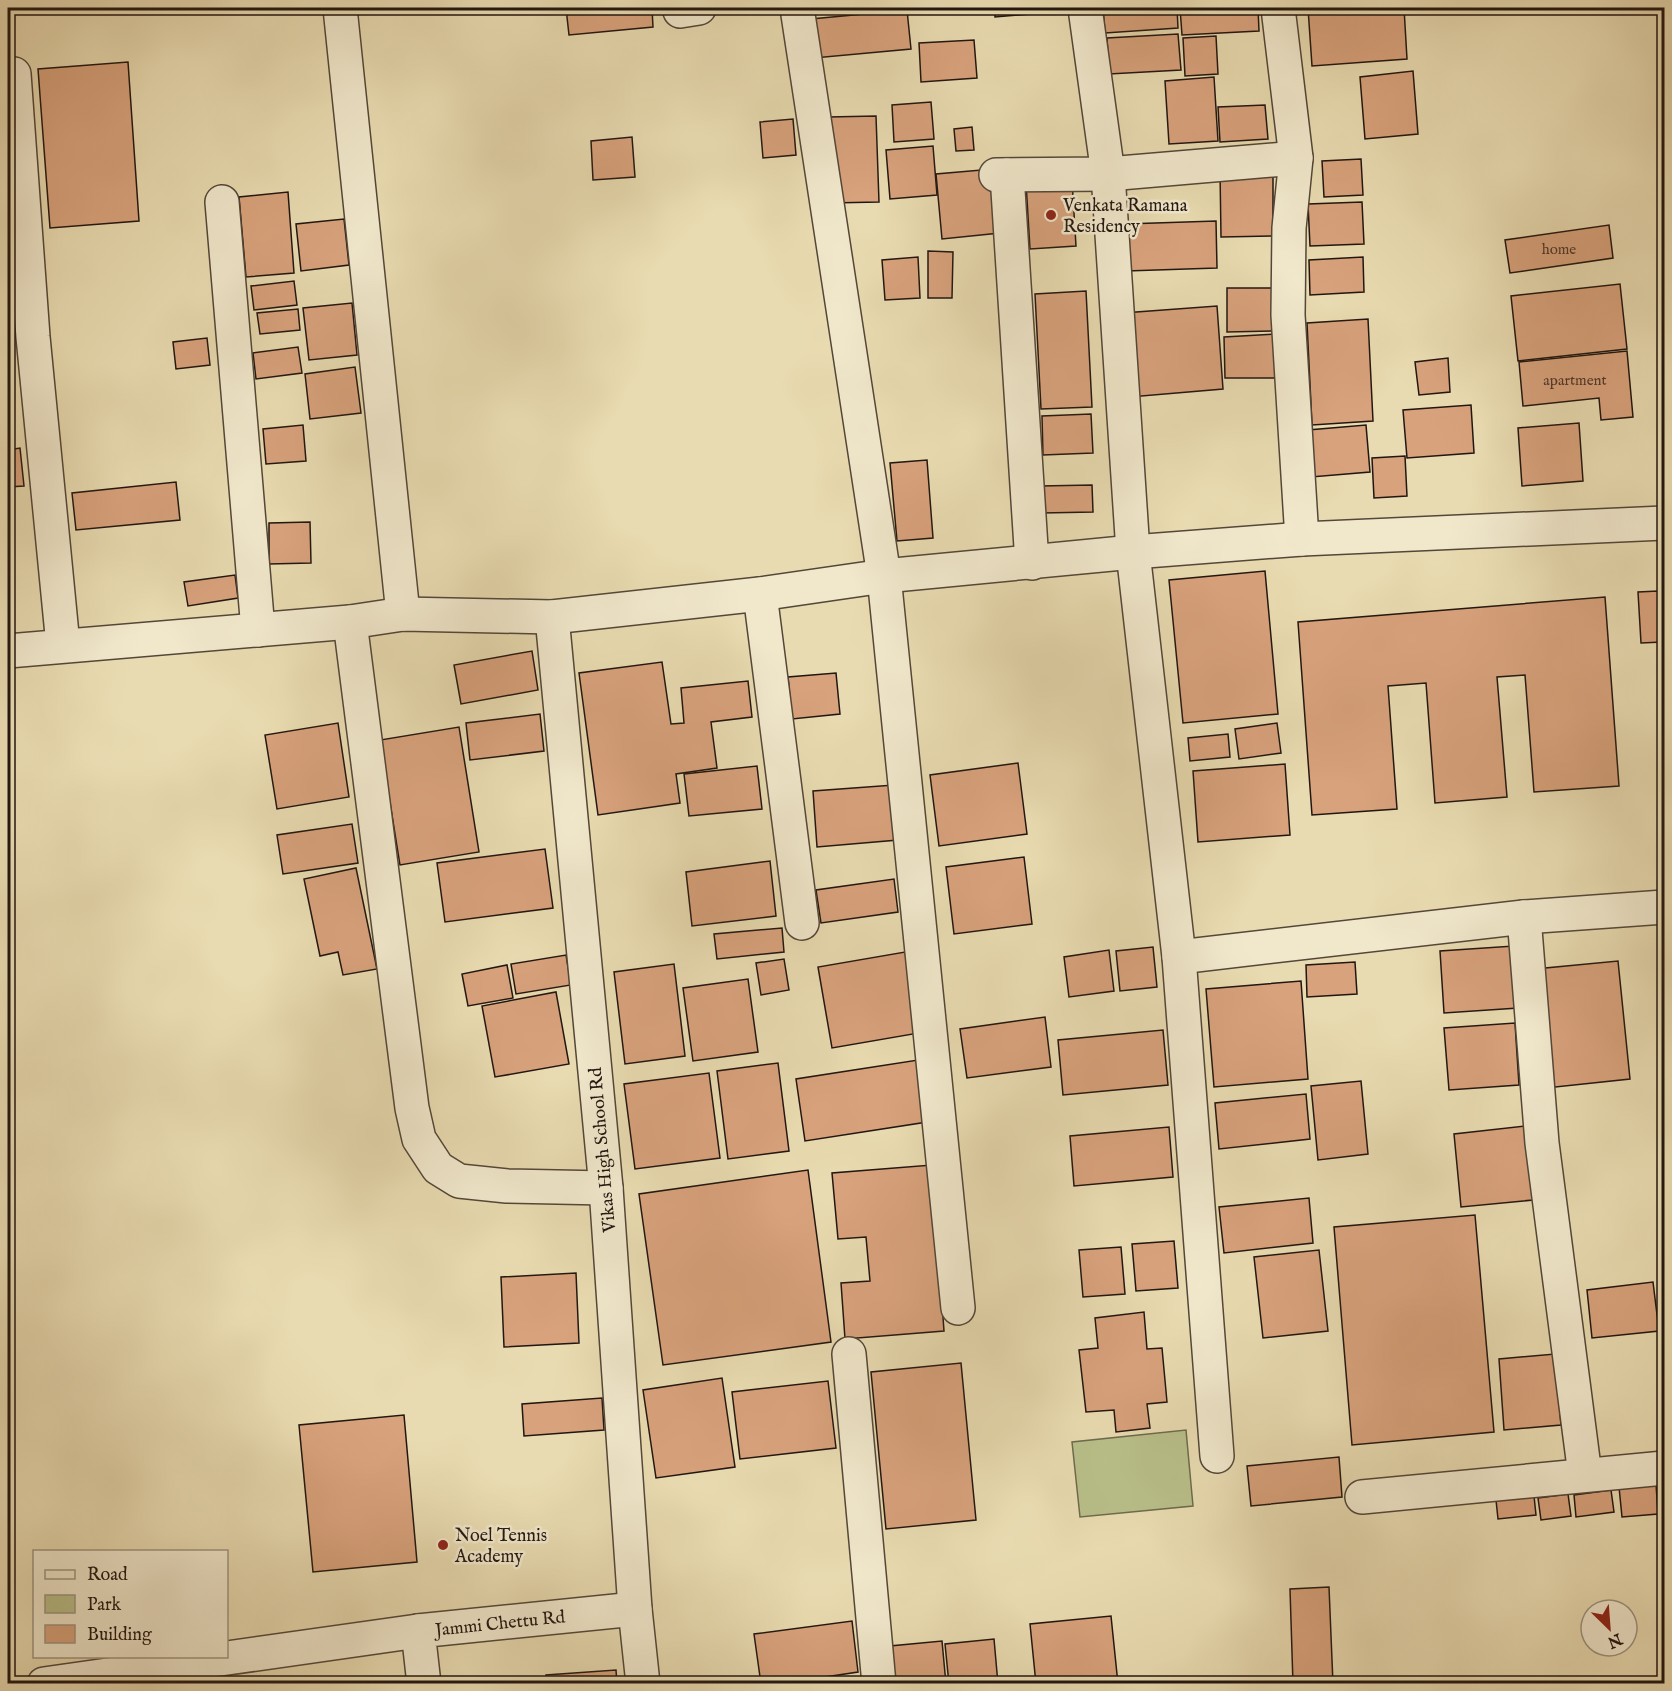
<svg xmlns="http://www.w3.org/2000/svg" width="1672" height="1691" viewBox="0 0 1672 1691" font-family="'IM FELL English',serif">
<style>
.green{fill:#b9c08a;stroke:#6d6b4e;stroke-width:1.5}
.building{fill:#d8a27c;stroke:#211611;stroke-width:1.5}
.lines{fill:none;stroke-linecap:round;stroke-linejoin:round}
.minor-casing{stroke:#534739;stroke-width:36}
.minor{stroke:#f1e8cc;stroke-width:33}
.poi-dot{fill:#8f2418;stroke:#f1e8cc;stroke-width:2}
.labels{text-anchor:middle;stroke-width:5;stroke-linejoin:round;paint-order:stroke}
.number-label{font-size:15px;fill:#4f392c}
.poi-label{font-size:18px;fill:#211611;stroke:#f1e8cc;text-anchor:start}
.street-label{font-size:18px;fill:#211611;stroke:#f1e8cc}
</style>
<rect width="100%" height="100%" fill="#e9dbb1"/>
<filter id="stains"><feTurbulence type="fractalNoise" baseFrequency=".00333" numOctaves="4"/><feColorMatrix values="0 0 0 0 .2 0 0 0 0 .09 0 0 0 0 .02 0 0 0 .5 -.17"/></filter>
<radialGradient id="worn" r=".72"><stop offset=".6" stop-color="#630" stop-opacity="0"/><stop offset="1" stop-color="#630" stop-opacity=".3"/></radialGradient>
<!-- green -->
<path class="green" d="M1186 1430 1193 1506 1080 1517 1072 1442Z"/>
<!-- building -->
<g class="building">
<path d="M566 8H652L653 27 569 35Z"/>
<path d="M995 8H1056V12L995 17Z"/>
<path d="M1103 8H1177L1178 28 1105 33Z"/>
<path d="M1180 8H1258L1259 31 1182 35Z"/>
<path d="M1308 8H1404L1407 59 1312 66Z"/>
<path d="M907 10 911 49 814 58 811 19Z"/>
<path d="M1178 34 1181 70 1109 74 1107 38Z"/>
<path d="M1216 36 1218 74 1185 76 1183 38Z"/>
<path d="M974 40 977 78 921 82 919 43Z"/>
<path d="M128 62 139 221 50 228 38 69Z"/>
<path d="M1413 71 1418 134 1365 139 1360 77Z"/>
<path d="M1214 77 1218 141 1169 144 1165 81Z"/>
<path d="M931 102 934 139 894 142 892 105Z"/>
<path d="M1265 105 1268 139 1220 142 1218 107Z"/>
<path d="M876 116 879 202 830 203 828 117Z"/>
<path d="M793 119 796 155 763 158 760 122Z"/>
<path d="M972 127 974 150 956 151 954 129Z"/>
<path d="M632 137 635 177 593 180 591 141Z"/>
<path d="M933 146 937 195 890 199 886 150Z"/>
<path d="M1361 159 1363 195 1324 197 1322 161Z"/>
<path d="M993 169 1000 233 942 239 936 174Z"/>
<path d="M1273 170V236L1221 237 1220 171Z"/>
<path d="M1072 180 1076 246 1030 249 1026 183Z"/>
<path d="M288 192 294 273 246 277 239 197Z"/>
<path d="M1362 202 1364 244 1310 246 1308 204Z"/>
<path d="M344 219 349 265 301 271 296 224Z"/>
<path d="M1216 221 1217 268 1126 271 1125 224Z"/>
<path d="M1609 225 1613 258 1510 273 1505 240Z"/>
<path d="M928 251 953 252 952 298H928Z"/>
<path d="M918 257 920 298 885 300 882 260Z"/>
<path d="M1363 257 1364 292 1310 295 1309 260Z"/>
<path d="M294 281 297 305 254 310 251 286Z"/>
<path d="M1620 284 1627 349 1518 361 1511 296Z"/>
<path d="M1227 288H1274V331L1227 332Z"/>
<path d="M1086 291 1092 407 1041 409 1035 294Z"/>
<path d="M352 303 357 355 309 360 303 308Z"/>
<path d="M1217 306 1223 389 1130 397 1123 313Z"/>
<path d="M298 309 300 330 260 334 257 313Z"/>
<path d="M1368 319 1373 421 1312 425 1307 323Z"/>
<path d="M8 330 14 415H8Z"/>
<path d="M1275 334 1277 378H1225L1224 337Z"/>
<path d="M207 338 210 365 176 369 173 342Z"/>
<path d="M298 347 302 373 256 379 253 353Z"/>
<path d="M1627 351 1633 417 1601 420 1599 398 1523 406 1519 362Z"/>
<path d="M1448 358 1450 392 1419 395 1415 362Z"/>
<path d="M355 367 361 413 310 419 305 374Z"/>
<path d="M1471 405 1474 453 1407 458 1403 410Z"/>
<path d="M1091 414 1093 453 1043 455 1042 416Z"/>
<path d="M1579 423 1583 481 1522 486 1518 428Z"/>
<path d="M303 425 306 461 266 464 263 429Z"/>
<path d="M1366 425 1370 472 1311 477 1308 430Z"/>
<path d="M20 448 24 486 8 487V450Z"/>
<path d="M1405 456 1407 496 1374 498 1372 458Z"/>
<path d="M927 460 933 538 897 541 890 463Z"/>
<path d="M176 482 180 520 76 530 72 493Z"/>
<path d="M1092 485 1093 512 1042 513 1040 486Z"/>
<path d="M310 522 311 563 269 564V523Z"/>
<path d="M1265 571 1278 714 1183 723 1169 580Z"/>
<path d="M235 575 238 598 188 606 184 582Z"/>
<path d="M1658 591 1662 642 1641 643 1638 592Z"/>
<path d="M1605 597 1619 786 1534 792 1525 675 1497 677 1507 797 1435 803 1426 683 1388 686 1397 809 1312 815 1298 622Z"/>
<path d="M532 651 538 690 461 704 454 665Z"/>
<path d="M662 662 671 724 684 723 681 688 748 681 752 717 711 722 717 768 676 774 680 803 598 815 579 673Z"/>
<path d="M836 673 840 714 792 719 788 677Z"/>
<path d="M540 714 544 751 470 760 466 723Z"/>
<path d="M338 723 349 797 277 809 265 735Z"/>
<path d="M1277 723 1281 753 1239 759 1235 729Z"/>
<path d="M459 727 479 852 400 865 380 740Z"/>
<path d="M1228 734 1230 757 1190 761 1188 738Z"/>
<path d="M1018 763 1027 834 939 846 930 775Z"/>
<path d="M1285 764 1290 835 1198 842 1193 771Z"/>
<path d="M757 766 762 809 689 816 684 774Z"/>
<path d="M894 785 898 840 817 847 813 791Z"/>
<path d="M352 824 358 863 283 874 277 835Z"/>
<path d="M545 849 553 908 445 922 437 863Z"/>
<path d="M1024 857 1032 924 954 934 946 867Z"/>
<path d="M770 861 776 916 692 926 686 872Z"/>
<path d="M356 868 377 969 343 975 338 952 320 956 304 879Z"/>
<path d="M894 879 898 912 821 923 816 890Z"/>
<path d="M782 928 784 952 717 959 714 934Z"/>
<path d="M1514 946 1518 1008 1444 1013 1440 951Z"/>
<path d="M1153 947 1157 987 1120 991 1116 951Z"/>
<path d="M1109 950 1114 991 1069 997 1064 957Z"/>
<path d="M905 952 919 1033 832 1048 818 967Z"/>
<path d="M566 955 571 985 516 994 511 964Z"/>
<path d="M784 959 789 990 761 995 756 963Z"/>
<path d="M1618 961 1630 1079 1546 1088 1535 969Z"/>
<path d="M1355 962 1357 994 1307 997 1306 965Z"/>
<path d="M674 964 685 1056 625 1064 614 972Z"/>
<path d="M507 965 513 998 468 1006 462 974Z"/>
<path d="M748 979 758 1052 693 1061 683 988Z"/>
<path d="M1301 981 1308 1079 1214 1087 1206 989Z"/>
<path d="M556 992 569 1064 495 1077 482 1006Z"/>
<path d="M1045 1017 1051 1067 967 1078 960 1029Z"/>
<path d="M1515 1023 1519 1085 1449 1090 1444 1028Z"/>
<path d="M1163 1030 1168 1085 1063 1095 1058 1040Z"/>
<path d="M918 1060 927 1122 805 1141 796 1079Z"/>
<path d="M778 1063 789 1151 728 1159 717 1071Z"/>
<path d="M709 1073 720 1158 635 1169 624 1084Z"/>
<path d="M1361 1081 1368 1154 1318 1160 1311 1086Z"/>
<path d="M1306 1094 1310 1139 1219 1149 1215 1103Z"/>
<path d="M1525 1126 1533 1200 1461 1207 1454 1134Z"/>
<path d="M1169 1127 1173 1177 1074 1186 1070 1136Z"/>
<path d="M932 1165 944 1331 845 1339 841 1283 870 1281 866 1237 838 1239 832 1173Z"/>
<path d="M808 1170 831 1342 663 1365 639 1194Z"/>
<path d="M1309 1198 1313 1243 1224 1253 1219 1207Z"/>
<path d="M1475 1215 1494 1432 1352 1445 1334 1227Z"/>
<path d="M1174 1241 1178 1288 1136 1291 1132 1244Z"/>
<path d="M1121 1247 1125 1294 1083 1297 1079 1250Z"/>
<path d="M1319 1250 1328 1331 1263 1338 1254 1257Z"/>
<path d="M576 1273 579 1343 504 1347 501 1277Z"/>
<path d="M1653 1282 1659 1331 1592 1338 1587 1290Z"/>
<path d="M1144 1312 1147 1349 1162 1348 1167 1402 1147 1404 1150 1428 1116 1432 1114 1410 1086 1412 1079 1350 1098 1348 1095 1318Z"/>
<path d="M1555 1354 1561 1425 1504 1430 1499 1359Z"/>
<path d="M961 1363 976 1520 886 1529 871 1372Z"/>
<path d="M722 1378 735 1467 656 1478 643 1390Z"/>
<path d="M828 1381 836 1448 740 1459 732 1392Z"/>
<path d="M602 1398 604 1430 524 1436 522 1404Z"/>
<path d="M404 1415 417 1562 313 1572 299 1425Z"/>
<path d="M1339 1457 1342 1497 1251 1506 1247 1466Z"/>
<path d="M1656 1484 1658 1514 1622 1517 1619 1487Z"/>
<path d="M1611 1490 1614 1512 1576 1517 1574 1495Z"/>
<path d="M1568 1494 1571 1516 1541 1520 1538 1498Z"/>
<path d="M1534 1496 1536 1515 1498 1519 1496 1500Z"/>
<path d="M1329 1587 1333 1684H1293L1290 1589Z"/>
<path d="M1111 1616 1118 1684H1036L1030 1624Z"/>
<path d="M852 1621 858 1672 778 1684H761L754 1634Z"/>
<path d="M994 1639 998 1684H949L945 1644Z"/>
<path d="M942 1641 946 1684H894L890 1646Z"/>
<path d="M616 1670 617 1684H547L546 1675Z"/>
</g>
<g class="lines">
<!-- minor casing -->
<g class="minor-casing">
<g id="minor">
<path d="M340 8 403 614"/>
<path d="M797 8 884 576 958 1308"/>
<path d="M1085 8 1108 174 1133 552 1179 957 1217 1456"/>
<path d="M1278 8 1296 158 1289 228 1288 315 1302 539"/>
<path d="M680 11 699 8"/>
<path d="M14 74 33 337 63 645"/>
<path d="M996 175 1108 174 1296 158"/>
<path d="M1007 175 1032 563"/>
<path d="M222 202 258 630"/>
<path d="M760 594 802 923"/>
<path d="M552 617 606 1188 635 1609 643 1684"/>
<path d="M350 622 412 1108 419 1139 438 1168 459 1181 507 1186 606 1188"/>
<path d="M8 651 350 622 403 614 552 617 760 594 884 576 1133 552 1302 539 1664 523"/>
<path d="M1524 917 1542 1143 1585 1475"/>
<path d="M1179 957 1524 917 1664 907"/>
<path d="M849 1354 879 1684"/>
<path d="M1362 1497 1664 1468"/>
<path d="M44 1684 418 1631"/>
<path d="M424 1684 418 1631 635 1609"/>
</g>
</g>
<!-- minor -->
<use href="#minor" class="minor"/>
</g>
<!-- markers -->
<g class="poi-dot">
<circle cx="1051" cy="215" r="6"/>
<circle cx="443" cy="1545" r="6"/>
</g>
<g class="labels">
<!-- number labels -->
<g class="number-label">
<text x="1559" y="254">home</text>
<text x="1575" y="385">apartment</text>
</g>
<!-- poi labels -->
<g class="poi-label">
<text x="1063" y="211">Venkata Ramana<tspan x="1063" dy="21">Residency</tspan></text>
<text x="455" y="1541">Noel Tennis<tspan x="455" dy="21">Academy</tspan></text>
</g>
<!-- street labels -->
<g class="street-label">
<text transform="translate(602 1150) rotate(-95)" y="6">Vikas High School Rd</text>
<text transform="translate(500 1623) rotate(-6)" y="6">Jammi Chettu Rd</text>
</g>
</g>
<!-- margin -->
<rect width="1672" height="1691" fill="none" stroke="#e9dbb1" stroke-width="30"/>
<rect x="9" y="9" width="1654" height="1673" fill="none" stroke="#211611" stroke-width="3"/>
<rect x="15" y="15" width="1642" height="1661" fill="none" stroke="#211611" stroke-width="1.5"/>
<!-- legend -->
<rect x="33" y="1550" width="195" height="108" fill="#f1e8cc" stroke="#9e9481" stroke-width="1.5"/>
<rect x="45" y="1570" width="30" height="9" fill="#f1e8cc" stroke="#9e9481" stroke-width="1.5"/>
<text x="87" y="1580" font-size="18" fill="#211611">Road</text>
<rect x="45" y="1595" width="30" height="18" fill="#b9c08a" stroke="#9e9481" stroke-width="1.5"/>
<text x="87" y="1610" font-size="18" fill="#211611">Park</text>
<rect x="45" y="1625" width="30" height="18" fill="#d8a27c" stroke="#9e9481" stroke-width="1.5"/>
<text x="87" y="1640" font-size="18" fill="#211611">Building</text>
<!-- north arrow -->
<g transform="translate(1609 1628) rotate(155)"><circle r="28" fill="#f1e8cc" stroke="#9e9481" stroke-width="1.5"/>
<path d="M0-4.5L10 22L0 15L-10 22Z" fill="#8f2418"/>
<text y="-9" font-size="16" font-weight="bold" text-anchor="middle" fill="#211611">N</text>
</g>
<rect width="100%" height="100%" filter="url(#stains)"/>
<rect width="100%" height="100%" fill="url(#worn)"/>
</svg>
